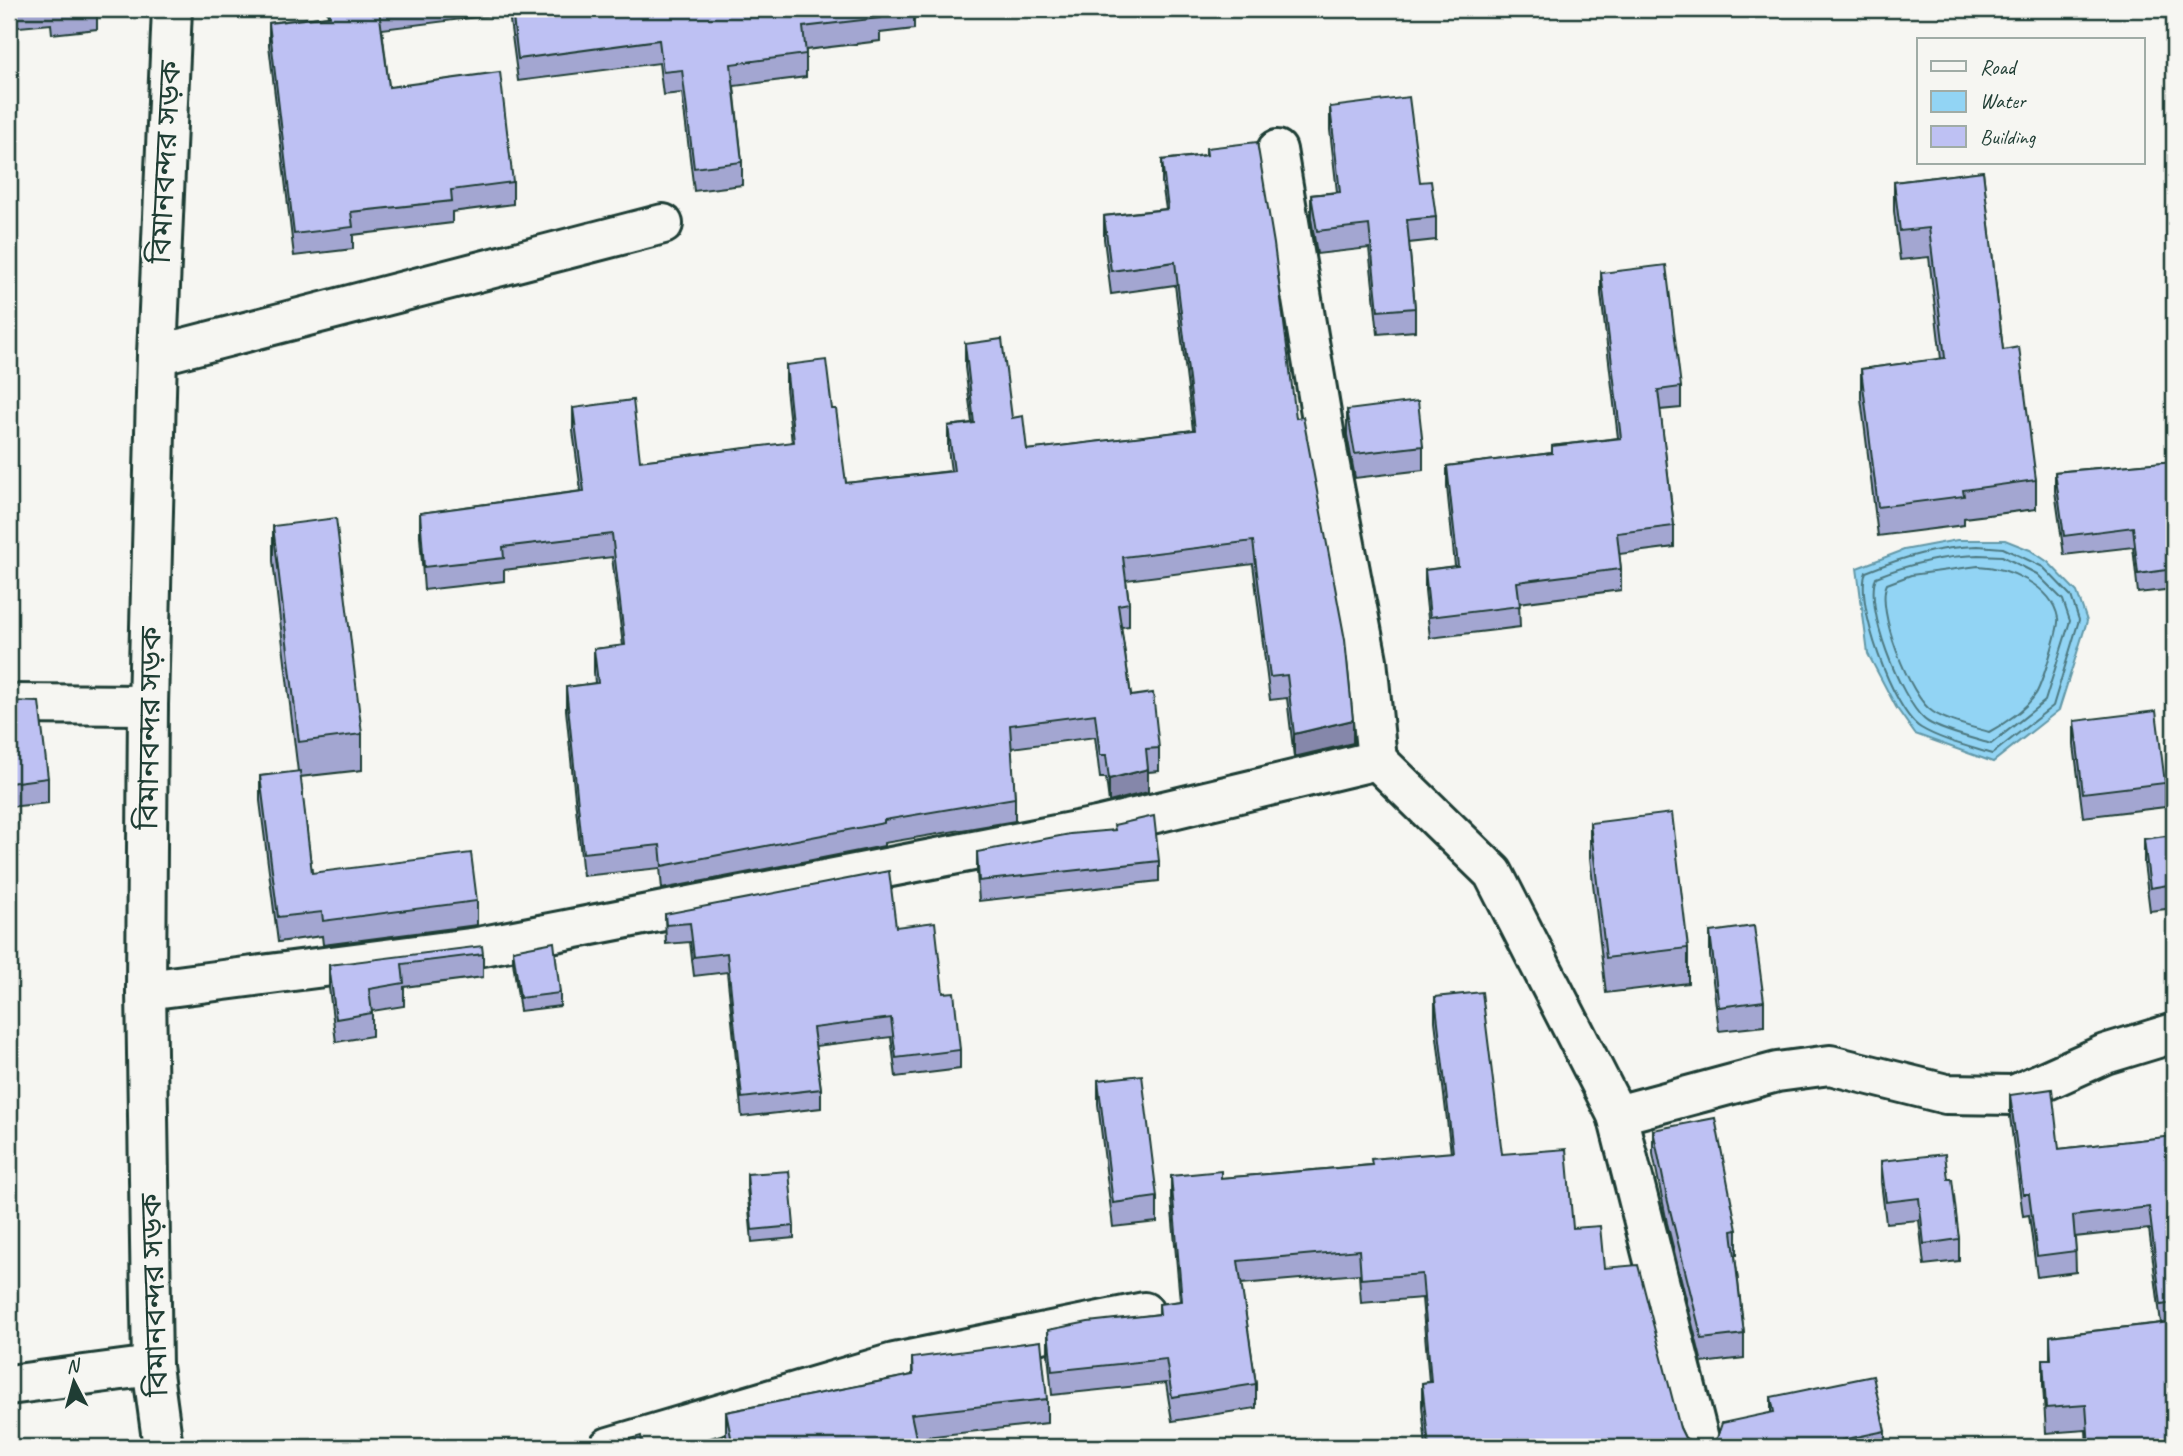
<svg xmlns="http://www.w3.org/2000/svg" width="2183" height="1456" viewBox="0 0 2183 1456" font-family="Caveat,'Noto Sans Bengali',sans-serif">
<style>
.water{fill:#92d4f4;stroke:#6498a7;stroke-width:2}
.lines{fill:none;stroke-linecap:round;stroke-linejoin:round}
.shore{stroke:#4d7981;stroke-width:2}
.minor-casing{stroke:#1f3d34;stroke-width:44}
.secondary-casing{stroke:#1f3d34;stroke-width:44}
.minor{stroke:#f6f6f2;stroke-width:38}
.secondary{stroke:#f6f6f2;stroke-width:38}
.wall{fill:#a3a6d1;stroke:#1f3d34;stroke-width:2}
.shaded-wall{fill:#8587aa;stroke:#1f3d34;stroke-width:2}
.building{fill:#bec1f3;stroke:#1f3d34;stroke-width:2}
.labels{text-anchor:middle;stroke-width:5;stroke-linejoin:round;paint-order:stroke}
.street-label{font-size:30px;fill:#1f3d34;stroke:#f6f6f2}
</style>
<rect width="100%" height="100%" fill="#f6f6f2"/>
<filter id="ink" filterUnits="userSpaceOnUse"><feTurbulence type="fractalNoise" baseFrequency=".0143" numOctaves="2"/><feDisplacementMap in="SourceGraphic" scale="14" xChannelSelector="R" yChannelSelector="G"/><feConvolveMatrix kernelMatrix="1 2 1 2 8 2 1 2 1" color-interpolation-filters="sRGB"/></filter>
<g filter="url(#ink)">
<!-- water -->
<path class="water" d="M1957 540H2005L2030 550 2048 562 2077 592 2087 621 2059 710 1993 762 1915 734 1896 707 1868 654 1857 568 1904 550Z"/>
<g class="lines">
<!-- shore -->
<g class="shore">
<path d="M1978 546 2003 548 2043 567 2071 596 2079 620 2053 706 1992 754C1970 747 1941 740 1921 728 1893 711 1854 602 1866 572 1903 557 1938 547 1978 546Z"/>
<path d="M1978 555 2002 556 2037 574 2063 600 2070 621 2045 701 1991 744C1975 739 1934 729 1924 719 1900 697 1864 608 1876 577 1909 564 1941 556 1978 555Z"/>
<path d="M1978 566C2007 567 2052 585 2058 618 2060 626 2041 688 2035 695 2026 709 2004 724 1989 732 1972 727 1948 722 1933 712 1910 698 1875 608 1887 584L1911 575Z"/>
</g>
<!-- minor casing -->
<g class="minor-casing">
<g id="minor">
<path d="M157 355 663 224"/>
<path d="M9 704 148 705"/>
<path d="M1377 760 1493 873 1617 1115 1777 1072 1830 1065 1946 1094 2014 1095 2105 1054 2174 1033"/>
<path d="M146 990 478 947 1097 827 1377 760 1367 660 1328 455 1277 150"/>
<path d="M1617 1115 1701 1447"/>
<path d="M9 1385 152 1366"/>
<path d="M609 1447 894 1363 1144 1312"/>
</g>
</g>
<!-- secondary casing -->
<g class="secondary-casing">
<path id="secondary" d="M163 1447 152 1366 146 990 148 705 157 355 172 9"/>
</g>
<!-- minor -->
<use href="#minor" class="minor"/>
<!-- secondary -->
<use href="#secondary" class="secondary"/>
</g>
<!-- wall -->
<g class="wall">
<path d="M9 9H97V29L52 34 51 24 9 28Z"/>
<path d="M327 9H914V29L880 33V41L806 50V77L734 86 742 162V185L694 191 682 93 663 95 659 63 518 81 509 13 382 29 389 87 513 182V204L452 212V223L353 235V249L294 256 269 45V23L328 16Z"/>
<path d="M1330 107 1420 182 1436 217V240L1409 243 1415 308V331L1378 334 1369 248 1317 254 1311 218V195L1337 192 1330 130Z"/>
<path d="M1206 148 1296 418 1353 743 1294 757 1287 698 1270 700 1253 564 1126 580 1129 603V626L1121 627 1131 696 1159 748V771L1148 772V792L1109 802 1106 778H1100L1095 737 1011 748 1015 798V821L884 843V846L662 889 660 868 583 876 566 710V687L595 683 594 672V649L623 646 612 557 504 570V581L424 590 420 536V513L581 491 573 431V408L640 461 792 443 786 388V365L832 409 846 483 951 471 948 449V426L972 423 965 367V344L1012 418 1027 450 1193 430 1175 285 1111 294 1104 239V216L1166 209 1162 183V160L1206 155Z"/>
<path d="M1983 171 2003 350 2036 480V509L1964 518V525L1878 536 1861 398V369L1941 359 1929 257 1900 260 1894 211V182Z"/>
<path d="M1601 273 1681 387V408L1660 410 1674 526V547L1619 554 1621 569V590L1519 603 1520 627 1430 638 1425 590V570L1455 566 1447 487V466L1552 453V446L1618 438 1601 294Z"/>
<path d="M1347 410 1423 446V470L1355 478 1347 435Z"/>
<path d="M2174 461V589L2138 593 2133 547 2064 555 2055 491V472Z"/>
<path d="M273 526 362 734V770L300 777 312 873 477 901V925L323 945 322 936 278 942 260 801V776L298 772 273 561Z"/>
<path d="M9 701 48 778V803L9 807Z"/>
<path d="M2074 721 2165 783V807L2083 817 2074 745Z"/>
<path d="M1590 823 1688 948V983L1606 993 1590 858Z"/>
<path d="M2174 835V908L2150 911 2144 863V839Z"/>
<path d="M977 852 1159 861V881L979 901 977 873Z"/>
<path d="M665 914 896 927 943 993 960 1050V1069L896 1077 891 1037 815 1046 821 1089V1108L742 1117 727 972 694 976 690 942 666 944Z"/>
<path d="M1710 932 1764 1001V1026L1719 1031 1710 956Z"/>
<path d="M513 950 560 993V1006L520 1011 513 962Z"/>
<path d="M483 954V977L404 987V1006L372 1011V1036L336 1042 329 988V965Z"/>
<path d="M1435 997 1502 1154 1573 1228 1604 1268 1685 1438 1696 1444H1707L1771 1413V1397L1885 1431V1447H1426L1422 1406V1383L1429 1382 1422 1298 1361 1303 1359 1274 1241 1284 1256 1384V1408L1172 1421 1166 1383 1052 1395 1048 1354V1330L1159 1314V1304L1180 1301 1171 1199V1176L1221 1178 1371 1165 1451 1153 1435 1021Z"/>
<path d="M1098 1080 1157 1197V1222L1113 1227 1098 1104Z"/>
<path d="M2010 1095 2059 1149 2174 1136V1324L2172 1325 2174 1447H2087L2086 1430 2046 1433 2043 1385V1359H2050V1336L2161 1323 2149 1229 2075 1237 2076 1272 2037 1277 2029 1215 2023 1216 2010 1117Z"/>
<path d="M1653 1130 1737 1230V1255H1735L1744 1334V1358L1702 1363 1667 1223 1653 1154Z"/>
<path d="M1881 1161 1948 1179 1959 1239V1261L1924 1265 1919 1220 1886 1223 1881 1182Z"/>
<path d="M747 1174 794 1226V1238L752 1242 747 1187Z"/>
<path d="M912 1358 1047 1399V1423L916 1438 918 1447H729L726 1435V1412L912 1375Z"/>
</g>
<!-- shaded-wall -->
<g class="shaded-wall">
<path d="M1353 720V743L1294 757V734Z"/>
<path d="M1148 769V792L1109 802V779Z"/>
</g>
<!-- building -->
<g class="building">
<path d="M52 9H75L52 12Z"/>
<path d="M329 9H379L389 87 500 72 513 182 451 190 452 201 351 212 353 227 294 234 269 23 330 16Z"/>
<path d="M512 9H894L879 11 880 18 803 27 806 54 731 64 742 162 694 168 682 70 663 72 659 40 518 59Z"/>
<path d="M1409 97 1420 182 1431 181 1436 217 1407 220 1415 308 1378 311 1369 225 1317 231 1311 195 1340 192 1330 107Z"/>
<path d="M1257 142 1274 244 1296 418 1303 417 1345 640 1353 720 1294 734 1287 675 1270 677 1253 541 1123 557 1129 603 1118 605 1131 696 1153 693 1159 748 1146 749 1148 769 1109 779 1106 755H1100L1095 714 1010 725 1015 798 884 820V823L662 866 660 845 583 853 566 687 598 683 594 649 625 645 612 534 503 547 504 558 424 567 420 513 584 491 573 408 633 400 640 461 794 442 786 365 826 360 832 409H836L846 483 954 471 948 426 974 423 965 344 1002 339 1012 418 1023 416 1027 450 1195 430 1175 262 1111 271 1104 216 1168 209 1162 160 1207 155 1206 148Z"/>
<path d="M1983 171 2003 350 2019 347 2036 480 1963 490 1964 496 1878 507 1861 369 1945 358 1929 228 1900 231 1894 182Z"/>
<path d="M1666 265 1681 387 1658 390 1674 526 1617 533 1621 569 1517 582 1520 606 1430 617 1425 570 1458 566 1447 466 1552 453V446L1621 438 1601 273Z"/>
<path d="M1418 401 1423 446 1355 454 1347 410Z"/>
<path d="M2174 461V569L2138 574 2133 527 2064 536 2055 472Z"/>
<path d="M336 518 362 734 299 742 273 526Z"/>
<path d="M9 701 39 702 48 778 9 783Z"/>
<path d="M2156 711 2165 783 2083 793 2074 721Z"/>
<path d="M300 771 312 873 471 853 477 901 323 921 322 912 278 917 260 776Z"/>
<path d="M1672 813 1688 948 1606 958 1590 823Z"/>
<path d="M1154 816 1159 861 979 881 977 852 1070 834 1115 830 1114 825Z"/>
<path d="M2174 835V884L2150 888 2144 839Z"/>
<path d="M889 871 896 927 935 922 943 993 954 992 960 1050 896 1058 891 1018 813 1028 821 1089 742 1098 727 953 694 957 690 923 666 925 665 914Z"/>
<path d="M1754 926 1764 1001 1719 1007 1710 932Z"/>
<path d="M554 942 560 993 520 998 513 950Z"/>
<path d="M482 946 483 954 402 964 404 983 369 989 372 1013 336 1019 329 965Z"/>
<path d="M1482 992 1502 1154 1566 1149 1573 1228 1600 1226 1604 1268 1638 1265 1680 1428 1685 1438 1696 1444H1707L1717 1438 1722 1423 1774 1412 1771 1397 1873 1376 1885 1431 1842 1440 1844 1447H1429L1422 1383 1431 1382 1422 1274 1361 1279 1359 1250 1238 1261 1256 1384 1172 1397 1166 1359 1052 1371 1048 1330 1088 1322 1160 1314 1159 1304 1182 1301 1171 1176 1221 1171V1178L1372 1165 1371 1159 1453 1152 1435 997Z"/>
<path d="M1142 1075 1157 1197 1113 1203 1098 1080Z"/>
<path d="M2052 1089 2059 1149 2174 1136V1303L2161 1305 2149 1207 2073 1216 2076 1251 2037 1256 2029 1194H2023L2010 1095Z"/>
<path d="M1715 1118 1737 1230 1732 1231 1744 1334 1702 1339 1667 1198 1653 1130Z"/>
<path d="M1945 1154 1948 1179H1952L1959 1239 1924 1244 1919 1198 1886 1202 1881 1161Z"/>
<path d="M789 1171 794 1226 752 1230 747 1174Z"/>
<path d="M2171 1322 2174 1343V1447H2089L2086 1405 2046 1408 2043 1359H2051L2050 1336Z"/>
<path d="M1041 1341 1047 1399 911 1414 918 1447H733L726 1412 913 1375 912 1358Z"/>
<path d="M641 1436 643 1447H597L596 1440 615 1444Z"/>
</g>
</g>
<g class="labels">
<!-- street labels -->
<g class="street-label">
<text transform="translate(165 162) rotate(-87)" y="10">বিমানবন্দর সড়ক</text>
<text transform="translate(149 728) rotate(-89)" y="10">বিমানবন্দর সড়ক</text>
<text transform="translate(154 1295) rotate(-92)" y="10">বিমানবন্দর সড়ক</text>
</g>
</g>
<!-- margin -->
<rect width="2183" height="1456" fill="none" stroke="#f6f6f2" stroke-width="35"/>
<rect x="18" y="18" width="2148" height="1421" fill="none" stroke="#1f3d34" stroke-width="2.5" filter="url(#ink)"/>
<!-- legend -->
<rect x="1917" y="38" width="228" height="126" fill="#f6f6f2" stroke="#a0aca6" stroke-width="2"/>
<rect x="1931" y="61" width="35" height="10" fill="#f6f6f2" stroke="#a0aca6" stroke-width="2"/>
<text x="1980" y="74" font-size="21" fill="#1f3d34">Road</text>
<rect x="1931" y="91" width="35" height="21" fill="#92d4f4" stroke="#a0aca6" stroke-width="2"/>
<text x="1980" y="108" font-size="21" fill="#1f3d34">Water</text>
<rect x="1931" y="126" width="35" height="21" fill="#bec1f3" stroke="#a0aca6" stroke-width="2"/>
<text x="1980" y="144" font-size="21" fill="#1f3d34">Building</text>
<!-- north arrow -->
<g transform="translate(74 1382) rotate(354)" stroke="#f6f6f2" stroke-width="5" paint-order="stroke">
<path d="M0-5L12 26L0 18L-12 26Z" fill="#1f3d34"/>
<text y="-10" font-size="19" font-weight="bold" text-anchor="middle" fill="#1f3d34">N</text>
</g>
</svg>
